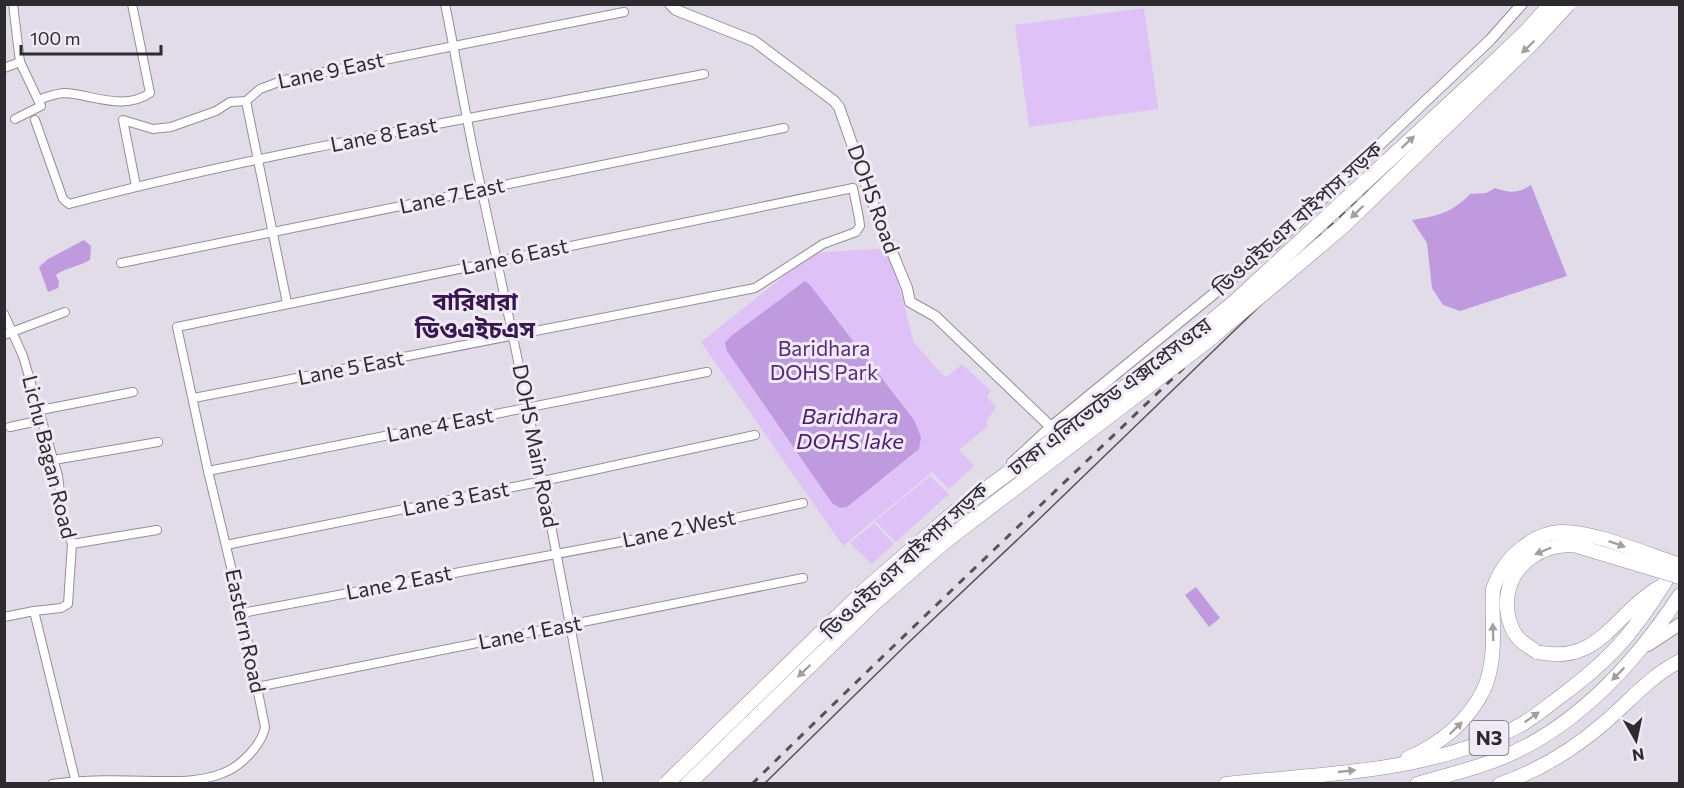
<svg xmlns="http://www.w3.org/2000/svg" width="1684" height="788" viewBox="0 0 1684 788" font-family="Commissioner,'Noto Sans Bengali',sans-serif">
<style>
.green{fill:#dec2f7}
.water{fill:#bf9adf}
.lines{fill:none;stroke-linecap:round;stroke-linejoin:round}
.minor-casing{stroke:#948e99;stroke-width:10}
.tertiary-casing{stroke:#948e99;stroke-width:12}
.secondary-casing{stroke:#948e99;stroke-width:14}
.trunk-casing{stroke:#948e99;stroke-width:15}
.minor{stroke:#fff;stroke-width:8}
.tertiary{stroke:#fff;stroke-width:10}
.secondary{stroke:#fff;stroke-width:12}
.trunk{stroke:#fff;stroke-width:14}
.tram{stroke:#565359;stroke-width:1.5}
.rail{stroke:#565359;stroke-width:3;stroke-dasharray:8 8;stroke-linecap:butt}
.trunk-bridge-casing{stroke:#948e99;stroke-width:15;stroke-linecap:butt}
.motorway-bridge-casing{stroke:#948e99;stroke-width:16;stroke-linecap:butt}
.trunk-bridge{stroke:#fff;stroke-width:14}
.motorway-bridge{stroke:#fff;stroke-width:15}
.oneway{fill:#a0a0a1}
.labels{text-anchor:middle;stroke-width:6;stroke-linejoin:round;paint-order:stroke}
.shield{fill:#f0eaf6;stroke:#68646b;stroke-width:1.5}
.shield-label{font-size:20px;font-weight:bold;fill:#2d2b2f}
.street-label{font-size:21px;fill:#2d2b2f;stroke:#f0eaf6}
.park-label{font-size:21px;fill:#59297a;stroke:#f0eaf6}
.water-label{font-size:22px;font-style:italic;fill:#4c1a6c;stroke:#f0eaf6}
.quarter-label{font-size:24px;font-weight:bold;fill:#37174e;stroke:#f0eaf6}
</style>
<rect width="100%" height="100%" fill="#e2dce8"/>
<!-- green -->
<g class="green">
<path d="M1144 8 1158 109 1029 127 1015 25Z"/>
<path d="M889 248 914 343 944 376 947 377 962 364 991 391 987 397 996 407 986 422 988 426 959 450 974 466 949 489 932 472 843 546 701 342 813 253Z"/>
<path d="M930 476 949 494 896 542 875 521Z"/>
<path d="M874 523 894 544 872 564 850 543Z"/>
</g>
<!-- water -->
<g class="water">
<path d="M1531 185 1567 276 1460 311 1443 305 1432 288 1427 243 1412 220C1437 216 1452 213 1470 194L1486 193 1495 188C1509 193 1518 194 1531 185Z"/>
<path d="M84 240 91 246 90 260C80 266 65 268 56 275L59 282 58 288 48 292 39 267 48 259Z"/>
<path d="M805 281 810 285 914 420 921 437 919 449 847 507 840 508 832 503 727 351 725 343 731 336Z"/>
<path d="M1196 587 1220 618 1209 627 1185 595Z"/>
</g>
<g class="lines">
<!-- minor casing -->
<g class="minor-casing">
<g id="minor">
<path d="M13 4 20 62 41 106 15 119"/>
<path d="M445 4C458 67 468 130 482 192 525 388 564 585 599 784"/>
<path d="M4 68 20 62"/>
<path d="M38 100C47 97 56 93 66 93 93 95 124 111 150 93L132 4"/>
<path d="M246 101 260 89 284 80 624 12"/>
<path d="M246 101 287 303"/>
<path d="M35 120 63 199 69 204C278 149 492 115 704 74"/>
<path d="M136 186 123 120 153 129 171 127 216 111 230 102 246 101"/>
<path d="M121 263 784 128"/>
<path d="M4 314 23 356 58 476 63 517 72 544 68 604 61 608 34 611 4 617"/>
<path d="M4 335 65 312"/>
<path d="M41 410 133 392"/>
<path d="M10 427 42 420"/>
<path d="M54 460 158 442"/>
<path d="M208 471 707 372"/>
<path d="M72 544 157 530"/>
<path d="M226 545 543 481 755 435"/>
<path d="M34 611 76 783"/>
<path d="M242 613 668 533 803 503"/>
<path d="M257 687 803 578"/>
<path d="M52 784C86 779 120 780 154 781 176 781 202 782 223 773 240 767 262 745 265 727L242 613 208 471 177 327 853 188 859 218 860 226 856 232 823 244 755 288 194 398"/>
</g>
</g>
<!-- tertiary casing -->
<g class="tertiary-casing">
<g id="tertiary">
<path d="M670 4 676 10 754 41 834 101 839 107 878 218 907 288 910 302 935 316 1051 427"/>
<path d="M1012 463 1051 427 1277 242 1490 40 1522 4"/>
</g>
</g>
<!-- secondary casing -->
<g class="secondary-casing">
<path id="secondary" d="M1648 645 1680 624"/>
</g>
<!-- trunk casing -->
<g class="trunk-casing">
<g id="trunk">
<path d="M1537 652C1599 666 1614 614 1658 588"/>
<path d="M1408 758C1442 743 1468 722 1484 689"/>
<path d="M1226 784C1326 773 1434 773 1524 723 1537 715 1549 705 1561 696 1588 676 1614 654 1634 627 1649 608 1662 587 1675 566"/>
<path d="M1417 784C1443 776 1470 770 1496 760 1574 730 1635 663 1680 595"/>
<path d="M1500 784C1538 771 1574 749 1604 723 1629 702 1650 676 1680 661"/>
</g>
</g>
<!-- minor -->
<use href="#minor" class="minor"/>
<!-- tertiary -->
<use href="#tertiary" class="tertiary"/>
<!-- secondary -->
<use href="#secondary" class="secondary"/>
<!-- trunk -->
<use href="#trunk" class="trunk"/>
<!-- tram -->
<path class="tram" d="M764 784 908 643 1034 524 1380 190 1565 4"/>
<!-- rail -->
<path class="rail" d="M752 784C899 639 1049 498 1197 355 1317 239 1436 122 1555 4"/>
<!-- trunk-bridge casing -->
<g class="trunk-bridge-casing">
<g id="trunk-bridge">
<path d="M1537 652C1531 648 1524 644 1518 638 1511 630 1508 618 1507 608 1505 569 1537 544 1574 545L1680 577"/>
<path d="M1484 689C1498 656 1491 623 1493 589 1499 573 1508 558 1522 548 1533 539 1545 533 1560 532 1591 530 1648 555 1680 565"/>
</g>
</g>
<!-- motorway-bridge casing -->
<g class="motorway-bridge-casing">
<g id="motorway-bridge">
<path d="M666 784 863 592 955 512 1184 344 1236 301 1484 72 1526 32 1551 4"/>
<path d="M688 784 874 603 944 542 1207 341 1343 226 1533 42 1568 4"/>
</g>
</g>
<!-- trunk-bridge -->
<use href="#trunk-bridge" class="trunk-bridge"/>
<!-- motorway-bridge -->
<use href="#motorway-bridge" class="motorway-bridge"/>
</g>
<!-- one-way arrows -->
<defs><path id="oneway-solid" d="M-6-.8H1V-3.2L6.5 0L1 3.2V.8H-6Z" transform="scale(1.5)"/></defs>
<g class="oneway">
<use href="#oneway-solid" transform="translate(1528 47) rotate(136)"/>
<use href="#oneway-solid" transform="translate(1408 142) rotate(-43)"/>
<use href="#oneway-solid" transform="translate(1357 212) rotate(136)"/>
<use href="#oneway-solid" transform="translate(1617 544) rotate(19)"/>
<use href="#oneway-solid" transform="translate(1543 551) rotate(157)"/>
<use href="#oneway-solid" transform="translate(1493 632) rotate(-92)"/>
<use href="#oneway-solid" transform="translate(804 671) rotate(136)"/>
<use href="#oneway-solid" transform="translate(1618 674) rotate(135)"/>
<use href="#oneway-solid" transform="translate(1532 717) rotate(-35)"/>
<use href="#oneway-solid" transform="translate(1456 728) rotate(-44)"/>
<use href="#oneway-solid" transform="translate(1347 771) rotate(-6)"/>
</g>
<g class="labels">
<!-- shield labels -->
<rect class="shield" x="1469.5" y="721" width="39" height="34" rx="4.5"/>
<g class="shield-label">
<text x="1489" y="745">N3</text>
</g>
<!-- street labels -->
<g class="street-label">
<text transform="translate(331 71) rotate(-12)" y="7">Lane 9 East</text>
<text transform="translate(384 135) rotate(-11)" y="7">Lane 8 East</text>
<text transform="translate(452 196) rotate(-12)" y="7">Lane 7 East</text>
<text transform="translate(873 199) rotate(70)" y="7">DOHS Road</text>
<text transform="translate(1298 219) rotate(-42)" y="7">ডিওএইচএস বাইপাস সড়ক</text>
<text transform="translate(515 257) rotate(-12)" y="7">Lane 6 East</text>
<text transform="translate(351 368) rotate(-11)" y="7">Lane 5 East</text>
<text transform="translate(1110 397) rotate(-37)" y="7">ঢাকা এলিভেটেড এক্সপ্রেসওয়ে</text>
<text transform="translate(440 425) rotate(-11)" y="7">Lane 4 East</text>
<text transform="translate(535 446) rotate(79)" y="7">DOHS Main Road</text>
<text transform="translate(49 457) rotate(76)" y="7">Lichu Bagan Road</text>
<text transform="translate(456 499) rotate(-11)" y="7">Lane 3 East</text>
<text transform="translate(679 529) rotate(-12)" y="7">Lane 2 West</text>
<text transform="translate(905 561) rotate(-43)" y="7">ডিওএইচএস বাইপাস সড়ক</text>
<text transform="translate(399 583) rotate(-11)" y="7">Lane 2 East</text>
<text transform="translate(245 631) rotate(78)" y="7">Eastern Road</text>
<text transform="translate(530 633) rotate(-11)" y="7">Lane 1 East</text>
</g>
<!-- park labels -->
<g class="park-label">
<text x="824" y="356">Baridhara<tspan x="824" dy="24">DOHS Park</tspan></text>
</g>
<!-- water labels -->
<g class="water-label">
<text x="850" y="424">Baridhara<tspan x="850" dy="25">DOHS lake</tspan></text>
</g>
<!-- quarter labels -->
<g class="quarter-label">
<text x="475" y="310">বারিধারা<tspan x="475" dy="28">ডিওএইচএস</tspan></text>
</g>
</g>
<!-- border -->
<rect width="1684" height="788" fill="none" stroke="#2d2b2f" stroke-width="12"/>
<!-- north arrow -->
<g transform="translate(1636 740) rotate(171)" stroke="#f0eaf6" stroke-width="4.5" paint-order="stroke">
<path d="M0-4.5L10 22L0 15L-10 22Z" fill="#2d2b2f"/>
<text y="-9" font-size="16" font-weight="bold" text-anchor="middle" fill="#2d2b2f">N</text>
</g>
<!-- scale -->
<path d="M21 45v9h140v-9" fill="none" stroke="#2d2b2f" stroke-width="3"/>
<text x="30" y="45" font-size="18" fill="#2d2b2f" stroke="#f0eaf6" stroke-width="4.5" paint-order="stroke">100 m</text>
</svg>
